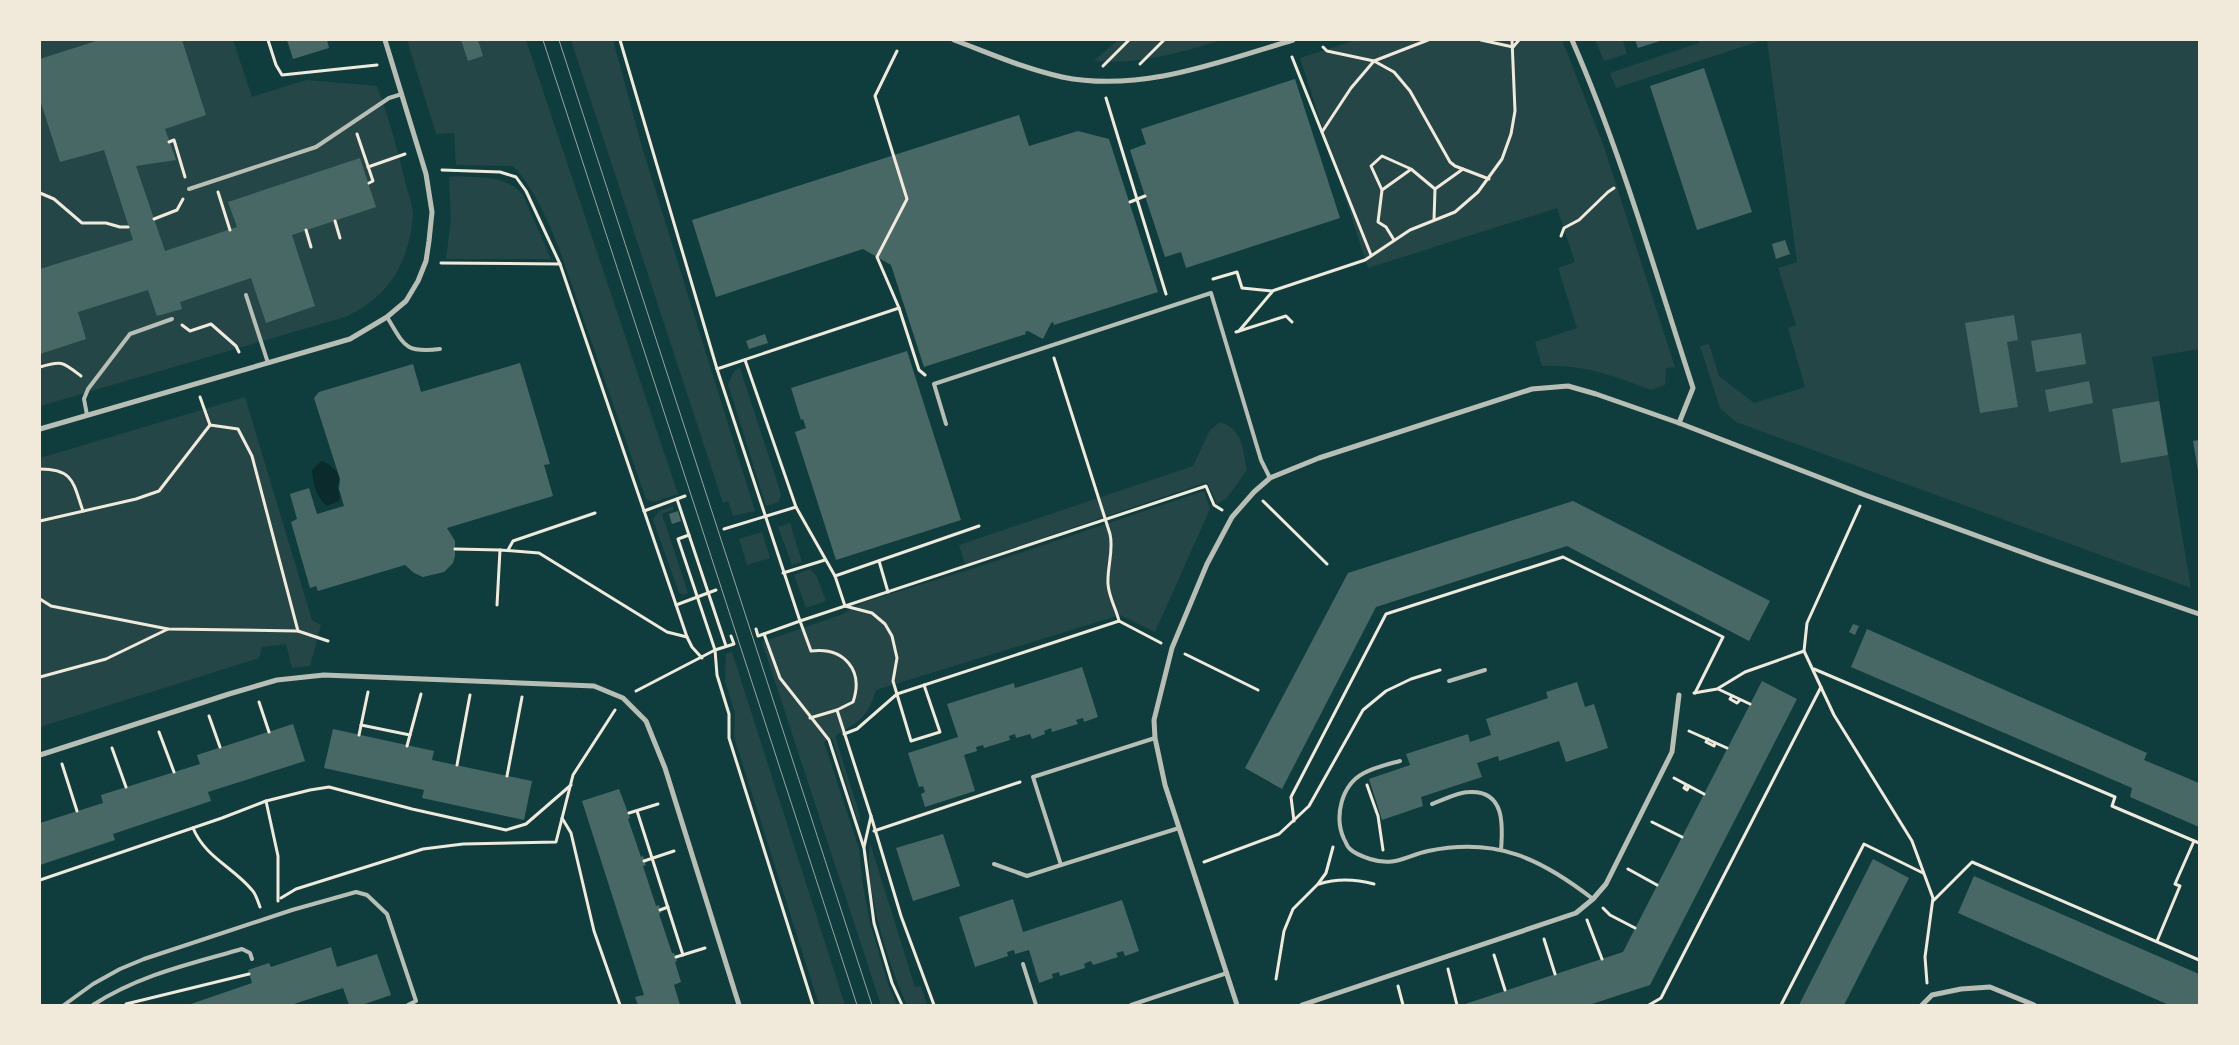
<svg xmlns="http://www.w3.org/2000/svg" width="2239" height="1045" viewBox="0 0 2239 1045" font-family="Jost,sans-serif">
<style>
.green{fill:#244646}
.water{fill:#0a2a2b}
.building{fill:#486865}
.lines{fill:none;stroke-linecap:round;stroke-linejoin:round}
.path{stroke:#f1e9da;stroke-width:3}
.service{stroke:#b8beb3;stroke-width:4}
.minor{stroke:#b8beb3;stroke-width:5}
.tram{stroke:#97a49c;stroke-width:1}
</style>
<rect width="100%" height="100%" fill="#0f3d3e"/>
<!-- green -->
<g class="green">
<path d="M40 40H233L252 97 306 80 377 86C389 118 398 151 406 185 408 194 413 206 413 215 409 263 389 297 345 317L40 406Z"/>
<path d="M407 40H526L678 494 653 502 646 499C625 439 605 380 584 320 568 275 546 199 513 166L456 165 454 133 436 134Z"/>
<path d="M571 40H613L642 147 755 511 733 516 728 501 723 503Z"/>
<path d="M1118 40H1221C1180 53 1137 65 1094 61Z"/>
<path d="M1356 40H1562L1603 144 1675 367 1666 368 1665 385 1651 390C1614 376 1583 364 1542 366L1535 342 1577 328 1558 268 1575 262 1557 208 1368 268 1300 58Z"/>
<path d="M1595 40H1625L1623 41 1627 54 1604 61Z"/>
<path d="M1698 40H1763L1616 88 1610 73 1699 43Z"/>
<path d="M1767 40H2199V349L2152 357 2191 588 1736 422 1720 408 1700 346 1709 344 1719 376 1754 403 1805 387 1788 328 1796 325 1778 268 1797 262Z"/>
<path d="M457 176C480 178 507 175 523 195L551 259H446L451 219 449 177Z"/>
<path d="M740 368 781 494 779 502 766 506 728 384 735 370Z"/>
<path d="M245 397 312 620 321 625 310 666 292 668 286 644 262 647 259 658 40 727V458Z"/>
<path d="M1220 422C1244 430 1242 449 1247 470L1227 498 1217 504 1207 482 965 564 959 545 1193 466 1210 430Z"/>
<path d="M1204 491 1210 509 1155 632 1120 615 876 690C868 717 859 722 835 736L860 816 859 824 832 738 824 742 859 849 863 886 870 923 888 984 897 1005H881L762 642 843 614 864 602 978 567Z"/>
<path d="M673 506V510L662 514 688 593 683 595 679 593 653 520 659 511Z"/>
<path d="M790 523 802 562 792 565 778 527Z"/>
<path d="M762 532 770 558 747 565 739 539Z"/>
<path d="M810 569 817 577 826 601 806 608 794 575Z"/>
<path d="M732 652 845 1005H819L734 737 735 713 725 682 726 654Z"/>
<path d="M870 843 915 987 921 986 927 1005H907C888 963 864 889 870 843Z"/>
</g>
<!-- water -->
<path class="water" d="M321 461C329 463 341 472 339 481 338 486 337 483 338 489 339 495 341 496 339 501L327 506C316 497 313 484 312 470Z"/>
<!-- building -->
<g class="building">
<path d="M99 40H182L206 115 165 129 176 160 136 166 165 251 237 227 228 202 360 158 376 207 292 235 315 306 266 323 251 278 180 302 182 309 157 316 148 290 78 312 86 339 40 354V269L133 240 104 150 60 162 40 100V59Z"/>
<path d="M287 40H327L329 48 293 59Z"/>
<path d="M461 40H478L483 56 468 61Z"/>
<path d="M1635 40H1663L1638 48Z"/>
<path d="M1704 68 1752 212 1697 230 1650 86Z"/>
<path d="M1295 79 1340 218 1186 268 1181 252 1165 257 1130 150 1146 144 1141 129Z"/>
<path d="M1019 115 1029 146 1078 131 1109 139 1158 292 1054 325 1053 322 1051 323 1043 339 1028 331 1025 332 1026 334 924 367 891 265 863 249 716 297 692 220Z"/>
<path d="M1785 240 1790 254 1776 259 1772 244Z"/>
<path d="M2014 315 2018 340 2007 342 2018 407 1980 413 1965 323Z"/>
<path d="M2081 333 2086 364 2036 372 2031 341Z"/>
<path d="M765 334 768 343 749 349 746 341Z"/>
<path d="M907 351 961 520 836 560 795 432 806 428 803 419 801 420 791 388Z"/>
<path d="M520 363 550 464 544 465 553 496 447 528 455 541V556L453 563 444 572 423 577 414 573 405 565 318 591 316 586 310 588 291 522 297 519 290 494 309 488 317 514 344 506 339 489 340 479 314 398 319 392 413 364 421 392Z"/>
<path d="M2089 381 2093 403 2049 412 2045 390Z"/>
<path d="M2159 401 2168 455 2121 463 2112 409Z"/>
<path d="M2199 440V471H2198L2193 441Z"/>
<path d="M1573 501 1770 601 1749 641 1567 546 1376 607 1282 789 1245 768 1348 573Z"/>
<path d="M678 511 681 521 672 524 669 514Z"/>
<path d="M1853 624 1859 626 1855 635 1849 632Z"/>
<path d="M1867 629 2147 753 2144 760 2199 783V827L2130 797 2132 788 1851 667Z"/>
<path d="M1082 667 1098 717 1084 722 1083 718 1076 720 1078 724 1052 732 1051 728 1044 731 1045 734 1032 739 1030 734 1016 738 1015 734 1009 736 1010 740 984 748 983 745 976 747 977 751 964 755 975 791 925 807 921 794 925 792 923 786 919 787 908 753 958 737 947 704 1014 683 1015 688Z"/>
<path d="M1762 681 1797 699 1650 985 1589 1005H1462L1623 952Z"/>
<path d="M1577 682 1585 707 1594 704 1608 748 1566 762 1559 741 1499 761 1498 756 1477 763 1482 777 1421 797 1423 806 1382 820 1369 779 1410 765 1406 754 1468 734 1470 742 1491 735 1486 719 1548 698 1546 692Z"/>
<path d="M293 724 305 761 208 792 211 801 113 834 115 840 40 865V823L103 803 101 795 200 764 197 755Z"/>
<path d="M333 729 434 751 432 760 532 781 524 820 422 798 424 790 324 768Z"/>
<path d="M619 789 630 818 628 819 641 857 643 856 646 865 643 866 656 906 659 905 661 913 659 914 672 953H674L677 961 675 962 681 982 674 985 680 1005H638L635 997 644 995 582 801Z"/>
<path d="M943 834 960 886 913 901 896 848Z"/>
<path d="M1873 859 1909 878 1875 944 1844 1005H1799Z"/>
<path d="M1974 876 2199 974V1005H2169L1958 913Z"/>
<path d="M1013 899 1023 932 1122 900 1139 951 1125 956 1123 951 1116 953 1118 957 1093 965 1091 961 1088 962 1084 964 1085 968 1060 976 1059 972 1052 974 1053 978 1039 983 1029 950 1015 954 1014 950 1007 952 1008 956 975 967 959 917Z"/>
<path d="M331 947 337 967 377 954 391 995 362 1005H349L343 988 291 1005H188L252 983 248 970 269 963 271 967Z"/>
</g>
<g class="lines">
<!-- path -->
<g class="path">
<path d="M268 40 276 65 282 75 377 65"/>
<path d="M620 40 717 369 800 621 758 636 756 629"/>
<path d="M1481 40 1513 47"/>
<path d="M1323 47 1327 51 1374 61 1394 72 1410 91 1450 162 1455 166 1489 179"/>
<path d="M1513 47 1519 40"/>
<path d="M897 51 875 96 907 199 877 257 899 308 919 370 925 375"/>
<path d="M1292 57 1371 255"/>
<path d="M1140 64 1164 40"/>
<path d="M1103 66 1129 40"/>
<path d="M1106 98 1166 294"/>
<path d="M1322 132 1351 88 1374 61 1428 40"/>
<path d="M357 134 373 181 369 183"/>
<path d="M169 142 174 140 185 177"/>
<path d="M368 167 405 154"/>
<path d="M442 170 500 172 516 177 526 191 560 264 687 637 692 647 702 658"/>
<path d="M1382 190 1410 170"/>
<path d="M218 192 230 230"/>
<path d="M40 193 54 199 82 223H106L120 227H128"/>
<path d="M1130 202 1145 196"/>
<path d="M154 219 177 210 183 199"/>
<path d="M1434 220 1435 189 1463 169"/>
<path d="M335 221 340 238"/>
<path d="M306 230 311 247"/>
<path d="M1561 236 1564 228 1579 220 1608 192 1614 188"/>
<path d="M1394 240 1386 227 1378 222 1382 190 1371 166 1382 156 1411 169 1435 189"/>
<path d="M441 263 560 264"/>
<path d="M1213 279 1237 272 1242 288 1272 291 1365 260 1410 230 1455 212 1478 192 1502 159 1511 134 1515 111 1512 40"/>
<path d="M182 325 190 331 211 324 236 346 239 352"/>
<path d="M1239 331 1272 292"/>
<path d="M1236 332 1286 316 1292 322"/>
<path d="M1054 358 1110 534C1114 550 1107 567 1108 584 1109 598 1116 608 1119 621"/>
<path d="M40 367C62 360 63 362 81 376"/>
<path d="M717 369 899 308"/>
<path d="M200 397 210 425"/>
<path d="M40 469C74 469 73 483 83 511"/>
<path d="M677 499 726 646"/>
<path d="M1263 501 1327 564"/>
<path d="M1860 506 1807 623 1804 651 1834 715 1912 841 1933 898 1925 957 1927 983"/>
<path d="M796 507 835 576 979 526"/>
<path d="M644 511 685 496"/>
<path d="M40 521 136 499 159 491 210 425 238 429 252 456 298 631"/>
<path d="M724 529 796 507 745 360"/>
<path d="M689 535 678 539 715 650 717 675 729 714V738L813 1005"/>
<path d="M455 549 500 550"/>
<path d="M508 550 513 541 595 513"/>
<path d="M879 561 888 592"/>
<path d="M783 573 825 560"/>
<path d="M835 576 845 606 872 613 885 624 892 636 897 658 893 681 911 741 940 732 924 685"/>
<path d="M40 599 51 606 168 629 298 631 328 641"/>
<path d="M497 605 500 550 539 553 667 632 687 637"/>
<path d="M676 605 716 590"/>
<path d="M1119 621 1161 643"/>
<path d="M764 634 780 678 829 740 864 848 874 923 892 983 902 1005"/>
<path d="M1185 654 1258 690"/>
<path d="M1814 669 2115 797 2112 806 2199 843"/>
<path d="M40 677 106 659 168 629"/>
<path d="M1718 689 1750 704"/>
<path d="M636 691 715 650 734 644 731 636"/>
<path d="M1694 693 1717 689 1745 672 1804 651"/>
<path d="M1732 696 1730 699 1737 703 1740 700"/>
<path d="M259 702 269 732"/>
<path d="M837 710 853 702C864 670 844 647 811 651L800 621 1206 486 1214 505 1222 510"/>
<path d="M209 716 220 747"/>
<path d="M810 718 837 710 871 816 864 847"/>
<path d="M361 725 410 735"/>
<path d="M1689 731 1727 748"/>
<path d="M159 732 174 772"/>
<path d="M844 734 857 729 897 694 1119 621"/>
<path d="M359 735 368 692"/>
<path d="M1708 739 1706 742 1714 746 1715 743"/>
<path d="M407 746 421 694"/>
<path d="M112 748 126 787"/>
<path d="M62 764 77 811"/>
<path d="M457 765 470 695"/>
<path d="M507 776 522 697"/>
<path d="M1674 778 1704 794"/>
<path d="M1367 785 1378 816 1383 850"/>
<path d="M1686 785 1684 788 1687 790 1689 786"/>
<path d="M266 801 278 856V901"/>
<path d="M637 811 683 955"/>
<path d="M629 813 658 804"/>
<path d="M871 816 901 916 934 1005"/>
<path d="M562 818 571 833 594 931 620 1005"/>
<path d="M1294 821 1291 797 1386 614 1563 557 1723 637 1695 693"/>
<path d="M1652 822 1682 837"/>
<path d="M193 828C205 857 233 867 252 890 256 894 258 902 260 907"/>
<path d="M874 831 1020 782"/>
<path d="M644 861 674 851"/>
<path d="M1204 862 1279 834 1309 806 1363 710 1386 691 1411 679 1440 670"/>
<path d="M1628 869 1657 885"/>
<path d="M40 880 222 818 266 801 310 790 329 787 412 809 506 830 526 824 571 785"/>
<path d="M1319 884C1338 878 1355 879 1374 884"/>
<path d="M281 898 296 889 423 849 463 844 556 842 573 775 615 710"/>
<path d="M1933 901 1972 862 2199 960"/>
<path d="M1603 908 1610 915 1635 928"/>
<path d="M660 910 668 907"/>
<path d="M1587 920 1602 959"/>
<path d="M1544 939 1555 974"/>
<path d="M2157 941 2180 886 2175 884 2194 841"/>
<path d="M1494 955 1505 990"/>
<path d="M676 957 705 948"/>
<path d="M1448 969 1457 1005"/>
<path d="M1276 979 1284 931 1293 909 1318 884 1326 873 1333 847"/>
<path d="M1398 986 1403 1005"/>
<path d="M126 1004 249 974"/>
<path d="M1649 1005 1661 998 1665 990 1821 687"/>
<path d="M1781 1005 1864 844 1923 873"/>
</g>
<!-- service -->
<g class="service">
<path d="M189 189 316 147 389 98 402 94"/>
<path d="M246 295 268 363"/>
<path d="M387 317C405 346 404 353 440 349"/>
<path d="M87 415 84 399 88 389 130 334 172 319"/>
<path d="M946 424 934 384 1211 293 1261 460 1270 478"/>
<path d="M1449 681 1485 670"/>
<path d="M1155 738 1033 777 1061 865 1179 828"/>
<path d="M1400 761C1389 764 1375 767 1364 773 1341 785 1334 817 1344 839 1346 842 1347 847 1350 849 1354 853 1364 857 1370 859 1395 867 1405 856 1428 851 1496 837 1540 858 1593 899"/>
<path d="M1432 804C1443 800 1458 792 1469 792 1505 790 1503 825 1501 850"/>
<path d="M994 864 1027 876 1061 865"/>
<path d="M1023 964 1036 1005"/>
<path d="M64 1005 93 984 120 969 144 959 292 910 356 892 367 895 387 914 416 1001 408 1005"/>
<path d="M93 1005C139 975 190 964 242 949L250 953 252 959"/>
<path d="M1131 1005 1227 973"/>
</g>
<!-- minor -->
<g class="minor">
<path d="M954 40C989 53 1025 69 1062 77 1141 93 1219 62 1293 40"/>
<path d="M1572 40C1621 152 1655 272 1693 388L1679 423"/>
<path d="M40 429 350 339 387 317 406 301 418 281 426 261 429 241 432 212 426 174 385 40"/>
<path d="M40 755 229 694 277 680 324 675 594 686 623 698 646 721 665 768 739 1005"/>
<path d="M1237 1005 1165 785 1155 738 1154 720 1172 648 1207 564 1232 517 1254 492 1270 478 1319 458 1532 389 1568 386 1596 394 1679 423 1865 495 2049 562 2199 614"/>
<path d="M1302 1005 1576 913 1593 899 1606 884 1672 752 1679 695"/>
<path d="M1922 1005 1932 995 1961 989 1990 987 2034 1005"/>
</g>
<!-- tram -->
<g class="tram">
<path d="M543 40 857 1005"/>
<path d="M559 40 872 1005"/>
</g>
</g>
<!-- border -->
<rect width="2239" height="1045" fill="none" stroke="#f1e9da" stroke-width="82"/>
</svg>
